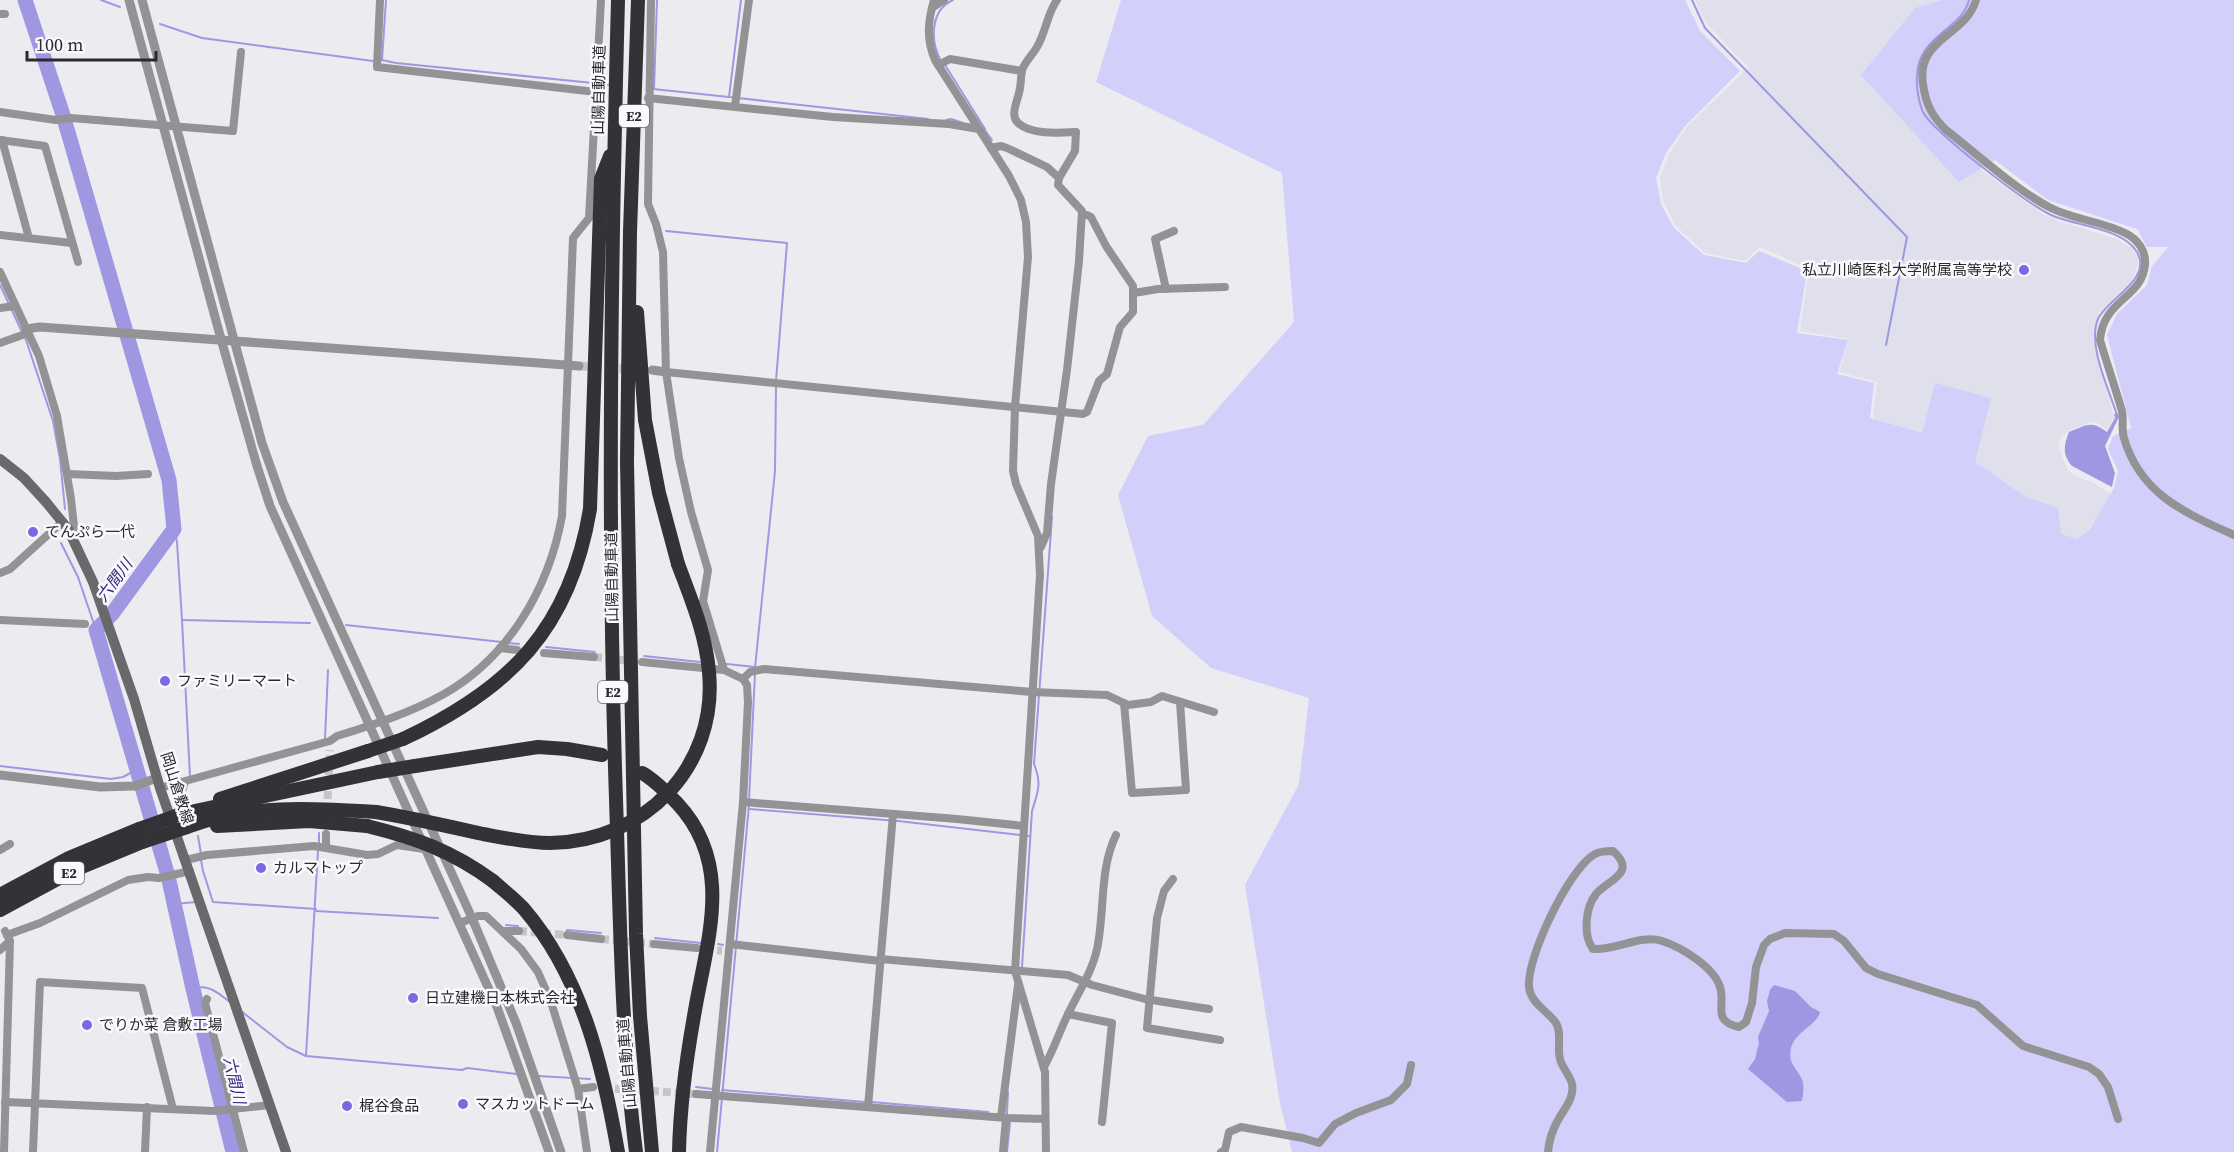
<svg xmlns="http://www.w3.org/2000/svg" width="2234" height="1152" viewBox="0 0 2234 1152" font-family="'Source Serif 4','Noto Sans JP',serif">
<style>
.built{fill:#e0dfec}
.green{fill:#d2cffb}
.water{fill:#9f97e1}
.lines{fill:none;stroke-linecap:round;stroke-linejoin:round}
.stream{stroke:#9f97e1;stroke-width:2}
.river{stroke:#9f97e1;stroke-width:15}
.minor-tunnel{stroke:#c5c4c9;stroke-width:8;stroke-dasharray:8 4;stroke-linecap:butt}
.tertiary-tunnel{stroke:#c5c4c9;stroke-width:9;stroke-dasharray:9 4.5;stroke-linecap:butt}
.minor{stroke:#939395;stroke-width:8}
.tertiary{stroke:#939395;stroke-width:9}
.secondary{stroke:#69686b;stroke-width:10}
.motorway{stroke:#333236;stroke-width:14}
.motorway-bridge{stroke:#333236;stroke-width:14}
.poi-dot{fill:#7e67e2;stroke:#f9f9fe;stroke-width:2}
.labels{text-anchor:middle;stroke-width:5;stroke-linejoin:round;paint-order:stroke}
.shield{fill:#f9f9fe;stroke:#68686b;stroke-width:1.5}
.shield-label{font-size:14px;font-weight:bold;fill:#2a2a2c}
.street-label{font-size:15px;fill:#2a2a2c;stroke:#f9f9fe}
.poi-label{font-size:15px;fill:#2a2a2c;stroke:#f9f9fe;text-anchor:start}
.water-label{font-size:16px;font-style:italic;fill:#3a257a;stroke:#f9f9fe}
</style>
<rect width="100%" height="100%" fill="#ecebf0"/>
<!-- built -->
<path class="built" d="M1695 0H1967L1951 144 1984 172 2043 214 2058 221 2117 239 2133 249 2137 256 2138 264 2135 273 2131 281 2099 313 2093 338 2114 418 2107 430 2098 423 2091 422 2070 430 2061 437 2058 444 2062 457 2068 470 2077 477 2092 482 2109 493 2117 507 2082 553 1876 438 1873 415 1877 382 1839 372 1849 339 1800 331 1809 269 1760 247 1745 261 1705 253 1676 226 1663 201 1660 178 1669 154 1687 127 1748 67 1705 22Z"/>
<!-- green -->
<path class="green" d="M1121 0H1685L1700 31 1740 71 1685 126 1666 153 1656 178 1661 204 1674 228 1704 255 1746 263 1759 251 1807 271 1797 333 1848 340 1837 374 1874 383 1870 418 1922 433 1935 383 1991 398 1975 462 2026 497 2058 508 2061 534 2077 539 2090 530 2114 488 2118 471 2108 449 2113 436 2131 428 2107 335 2117 314 2147 285 2152 266 2168 247H2147L2137 229 2048 200 1995 160 1959 182 1861 75 1915 8 1944 0H2234V1152H1292L1280 1103 1245 885 1299 784 1309 698 1211 668 1152 616 1118 495 1148 436 1203 425 1294 322 1282 173 1096 82Z"/>
<!-- water -->
<g class="water">
<path d="M2118 413 2119 417 2105 446 2115 473 2112 487 2072 466C2062 454 2064 445 2069 432 2087 425 2091 420 2107 432L2115 418 2114 414Z"/>
<path d="M1774 985 1795 991 1811 1007 1820 1012C1818 1024 1795 1032 1791 1048 1787 1065 1799 1069 1803 1082 1804 1088 1803 1095 1802 1101L1787 1102 1748 1069 1755 1059 1759 1043 1758 1037 1769 1011 1767 1001 1770 990Z"/>
</g>
<g class="lines">
<!-- stream -->
<g class="stream">
<path d="M101 0 120 7"/>
<path d="M1692 0 1705 28 1907 237 1886 345"/>
<path d="M1969 0C1962 30 1918 35 1917 76 1916 87 1919 103 1923 112 1934 133 2028 204 2051 215 2075 226 2123 228 2137 252 2153 280 2107 298 2098 319 2087 345 2109 389 2117 415"/>
<path d="M160 24 202 38 373 61 382 60 396 63 593 83"/>
<path d="M382 60 386 0"/>
<path d="M941 61C930 41 930 10 953 0"/>
<path d="M945 65 985 129"/>
<path d="M599 83 611 85"/>
<path d="M653 89 729 97 741 0"/>
<path d="M654 89 657 0"/>
<path d="M729 97 928 119"/>
<path d="M946 120 951 119 963 123"/>
<path d="M984 129 992 140"/>
<path d="M666 231 787 243 776 381"/>
<path d="M0 285 22 332"/>
<path d="M25 337 53 421 60 459 65 509"/>
<path d="M174 529 177 542 182 620 190 777"/>
<path d="M61 543 78 577 96 630"/>
<path d="M182 620 310 623"/>
<path d="M346 625 502 642"/>
<path d="M507 643 519 644"/>
<path d="M546 647 595 652"/>
<path d="M644 656 700 662"/>
<path d="M727 664 755 667"/>
<path d="M755 668 775 471 776 386"/>
<path d="M325 739 328 670"/>
<path d="M0 766 111 779 123 777 136 770"/>
<path d="M749 800 755 673"/>
<path d="M188 803 185 792 188 782"/>
<path d="M750 809 898 821 1030 836"/>
<path d="M198 836 201 854"/>
<path d="M319 844V833"/>
<path d="M201 860 203 871 213 902 316 909"/>
<path d="M175 904 196 902"/>
<path d="M316 911 438 918"/>
<path d="M506 925 518 926"/>
<path d="M567 930 601 933"/>
<path d="M655 938 701 943"/>
<path d="M718 944 723 945"/>
<path d="M1022 967 1032 811C1038 791 1042 784 1034 764L1052 517"/>
<path d="M193 989C208 983 218 993 230 1002"/>
<path d="M241 1011 287 1047 306 1056 462 1070 467 1068 517 1074"/>
<path d="M306 1056 318 850"/>
<path d="M538 1076 590 1079"/>
<path d="M696 1087 713 1089"/>
<path d="M722 1090 865 1102"/>
<path d="M871 1102 988 1112"/>
<path d="M717 1152 749 805"/>
<path d="M1007 1152 1010 1123 1007 1113 1008 1092"/>
</g>
<!-- river -->
<path class="river" d="M25 0 63 115 169 480 174 529 112 614 96 630 168 876 193 989 233 1152"/>
<!-- minor-tunnel -->
<g class="minor-tunnel">
<path d="M594 657 632 661"/>
<path d="M327 811 330 750"/>
<path d="M519 931 567 935"/>
<path d="M601 939 654 944"/>
<path d="M705 949 722 951"/>
<path d="M603 1088 696 1094"/>
</g>
<!-- tertiary-tunnel -->
<path class="tertiary-tunnel" d="M579 366 634 369"/>
<!-- minor -->
<g class="minor">
<path d="M380 0 377 67 596 92"/>
<path d="M651 0 648 204 656 224 663 252 666 372 679 458 691 512 708 570 703 601 724 670 743 679 747 685 748 702 743 802 710 1152"/>
<path d="M934 0C928 21 926 39 935 60L1009 176 1021 200 1026 222 1028 257 1015 407 1013 471 1016 484 1038 536 1040 575 1015 971 1045 1072 1046 1152"/>
<path d="M1057 0C1047 14 1046 32 1037 47 1033 54 1025 62 1022 70 1021 75 1021 83 1020 88 1019 98 1009 115 1018 123 1031 135 1059 133 1076 132L1075 151 1059 178"/>
<path d="M1976 0C1965 38 1912 38 1924 90 1927 107 1934 118 1946 130 1977 154 2015 189 2049 207 2073 220 2103 221 2127 234 2138 240 2146 251 2145 264 2143 298 2103 299 2100 340 2107 364 2115 387 2122 411 2124 420 2121 429 2124 438 2140 494 2185 513 2234 535"/>
<path d="M932 8 944 0"/>
<path d="M0 14H5"/>
<path d="M938 65 950 59 1022 71"/>
<path d="M648 98 833 117 949 124 979 129"/>
<path d="M735 106 749 0"/>
<path d="M0 112 56 120 71 118 233 131 241 52"/>
<path d="M0 140 45 146 78 262"/>
<path d="M2 140 29 238"/>
<path d="M991 148 1001 146 1007 148 1047 167 1059 178 1058 185 1082 211 1079 261 1067 370 1051 484 1047 533 1041 547"/>
<path d="M0 235 72 243"/>
<path d="M0 272 39 356 57 416 71 499 74 526 71 537"/>
<path d="M1166 289 1155 239 1174 231"/>
<path d="M1134 293 1158 289 1225 287"/>
<path d="M0 308 15 306"/>
<path d="M0 343 28 333"/>
<path d="M666 372 1083 414 1087 412 1099 381 1107 374 1120 327 1133 312V286L1106 246 1091 217 1087 215H1082"/>
<path d="M68 474 116 476 148 474"/>
<path d="M0 573 10 569 62 522"/>
<path d="M0 620 85 624"/>
<path d="M500 648 517 650"/>
<path d="M544 653 594 657"/>
<path d="M642 662 724 670"/>
<path d="M743 679 750 672 764 669 1032 692 1107 695 1128 705 1151 702 1162 696 1214 712"/>
<path d="M1124 703 1132 793 1186 790 1180 702"/>
<path d="M160 788 330 741 337 736C373 725 410 713 444 694 509 657 549 588 562 516L573 238 589 218 601 0"/>
<path d="M743 802 957 819 1024 826"/>
<path d="M326 834V847"/>
<path d="M0 850 10 844"/>
<path d="M186 860 207 855 314 846 367 855 378 854 397 845 424 849"/>
<path d="M1173 879 1164 891 1157 918 1147 1028 1220 1040"/>
<path d="M460 923 478 916H486L521 949 538 972 551 1002 578 1089 587 1152"/>
<path d="M503 931H519"/>
<path d="M7 935 40 923 128 880 148 877 159 878 190 871"/>
<path d="M567 935 601 939"/>
<path d="M654 944 697 948"/>
<path d="M730 944 880 961"/>
<path d="M0 950 10 941"/>
<path d="M880 959 1068 975 1092 985 1145 999 1209 1009"/>
<path d="M207 999 205 1003 244 1152"/>
<path d="M1068 1014 1112 1023 1102 1122"/>
<path d="M1044 1067C1054 1049 1060 1030 1069 1012 1079 991 1092 972 1097 949 1105 912 1099 870 1116 835"/>
<path d="M578 1089 593 1087"/>
<path d="M696 1094 1007 1118 1045 1119"/>
<path d="M5 1102 214 1111 270 1105"/>
<path d="M868 1107 893 814"/>
<path d="M1001 1117 1018 985"/>
<path d="M4 1152 10 941 5 931"/>
<path d="M33 1152 40 982 142 988 173 1109"/>
<path d="M145 1152 147 1107"/>
<path d="M1003 1152 1006 1118"/>
<path d="M1221 1152 1225 1150 1229 1132 1241 1127 1303 1138 1319 1143 1335 1124 1356 1113 1391 1100 1407 1084 1411 1065"/>
<path d="M1548 1152C1549 1141 1552 1131 1557 1122 1563 1110 1575 1098 1572 1084 1570 1075 1562 1068 1560 1059 1557 1048 1562 1032 1556 1023 1548 1011 1531 1004 1529 987 1526 959 1569 868 1595 854 1600 851 1606 851 1613 851 1638 873 1608 880 1596 894 1585 908 1583 936 1593 949 1616 951 1640 934 1662 941 1681 947 1714 967 1720 987 1726 1005 1711 1021 1739 1027L1746 1022 1752 1003 1756 967 1764 945 1770 939 1785 933 1834 934 1844 941 1866 968 1878 974 1977 1005 2023 1046 2089 1067 2099 1074 2108 1087 2118 1119"/>
</g>
<!-- tertiary -->
<g class="tertiary">
<path d="M129 0 221 339 257 466 270 506 497 1007 549 1152"/>
<path d="M142 0 262 443 283 502 472 918 516 1023 561 1152"/>
<path d="M26 329 40 327 579 366"/>
<path d="M652 370 666 372"/>
<path d="M0 775 100 787 135 786 157 778"/>
</g>
<!-- secondary -->
<path class="secondary" d="M0 459 24 478 46 502 68 529 93 582 134 699 160 788 286 1152"/>
<!-- motorway -->
<g class="motorway">
<path d="M618 0C611 267 607 533 616 799 620 917 621 1035 636 1152"/>
<path d="M638 0 630 232 627 462 636 934 640 1016 652 1152"/>
<path d="M637 312 645 420 659 493 678 564"/>
<path d="M403 739C510 689 570 629 590 509L601 179 610 156"/>
<path d="M415 766 538 747 567 749 602 755"/>
<path d="M642 773C655 780 666 792 677 803 736 866 706 942 694 1016 686 1061 680 1106 679 1152"/>
<path d="M220 799 368 751"/>
<path d="M181 814 378 772"/>
<path d="M217 826 309 821 367 826"/>
<path d="M187 827C247 804 313 808 376 812"/>
<path d="M493 881C503 890 515 899 524 909 582 977 603 1066 618 1152"/>
<path d="M0 895 69 858 139 829"/>
<path d="M0 910 72 871 142 842"/>
</g>
<!-- motorway-bridge -->
<g class="motorway-bridge">
<path d="M368 751 403 739"/>
<path d="M378 772 415 766"/>
<path d="M376 812C412 818 447 826 483 834 505 838 528 843 550 843 644 842 718 767 709 672 706 634 691 599 678 564"/>
<path d="M367 826C416 838 452 851 493 881"/>
<path d="M139 829 181 814"/>
<path d="M142 842 187 827"/>
</g>
</g>
<!-- markers -->
<g class="poi-dot">
<circle cx="2024" cy="270" r="6"/>
<circle cx="33" cy="532" r="6"/>
<circle cx="165" cy="681" r="6"/>
<circle cx="261" cy="868" r="6"/>
<circle cx="413" cy="998" r="6"/>
<circle cx="87" cy="1025" r="6"/>
<circle cx="463" cy="1104" r="6"/>
<circle cx="347" cy="1106" r="6"/>
</g>
<g class="labels">
<!-- shield labels -->
<g class="shield">
<rect x="619" y="105" width="30" height="22" rx="4.5"/>
<rect x="598" y="681" width="30" height="22" rx="4.5"/>
<rect x="54" y="862" width="30" height="22" rx="4.5"/>
</g>
<g class="shield-label">
<text x="634" y="121">E2</text>
<text x="613" y="697">E2</text>
<text x="69" y="878">E2</text>
</g>
<!-- street labels -->
<g class="street-label">
<text transform="translate(599 90) rotate(-89)" y="5">山陽自動車道</text>
<text transform="translate(612 577) rotate(-91)" y="5">山陽自動車道</text>
<text transform="translate(177 788) rotate(72)" y="5">岡山倉敷線</text>
<text transform="translate(627 1063) rotate(-95)" y="5">山陽自動車道</text>
</g>
<!-- poi labels -->
<g class="poi-label">
<text x="2012" y="275" text-anchor="end">私立川崎医科大学附属高等学校</text>
<text x="45" y="537">てんぷら一代</text>
<text x="177" y="686">ファミリーマート</text>
<text x="273" y="873">カルマトップ</text>
<text x="425" y="1003">日立建機日本株式会社</text>
<text x="99" y="1030">でりか菜 倉敷工場</text>
<text x="475" y="1109">マスカットドーム</text>
<text x="359" y="1111">梶谷食品</text>
</g>
<!-- water labels -->
<g class="water-label">
<text transform="translate(114 580) rotate(-54)" y="6">六間川</text>
<text transform="translate(235 1080) rotate(77)" y="6">六間川</text>
</g>
</g>
<!-- scale -->
<path d="M27 51v9h129v-9" fill="none" stroke="#2a2a2c" stroke-width="3"/>
<text x="36" y="51" font-size="18" fill="#2a2a2c" stroke="#f9f9fe" stroke-width="4.5" paint-order="stroke">100 m</text>
</svg>
